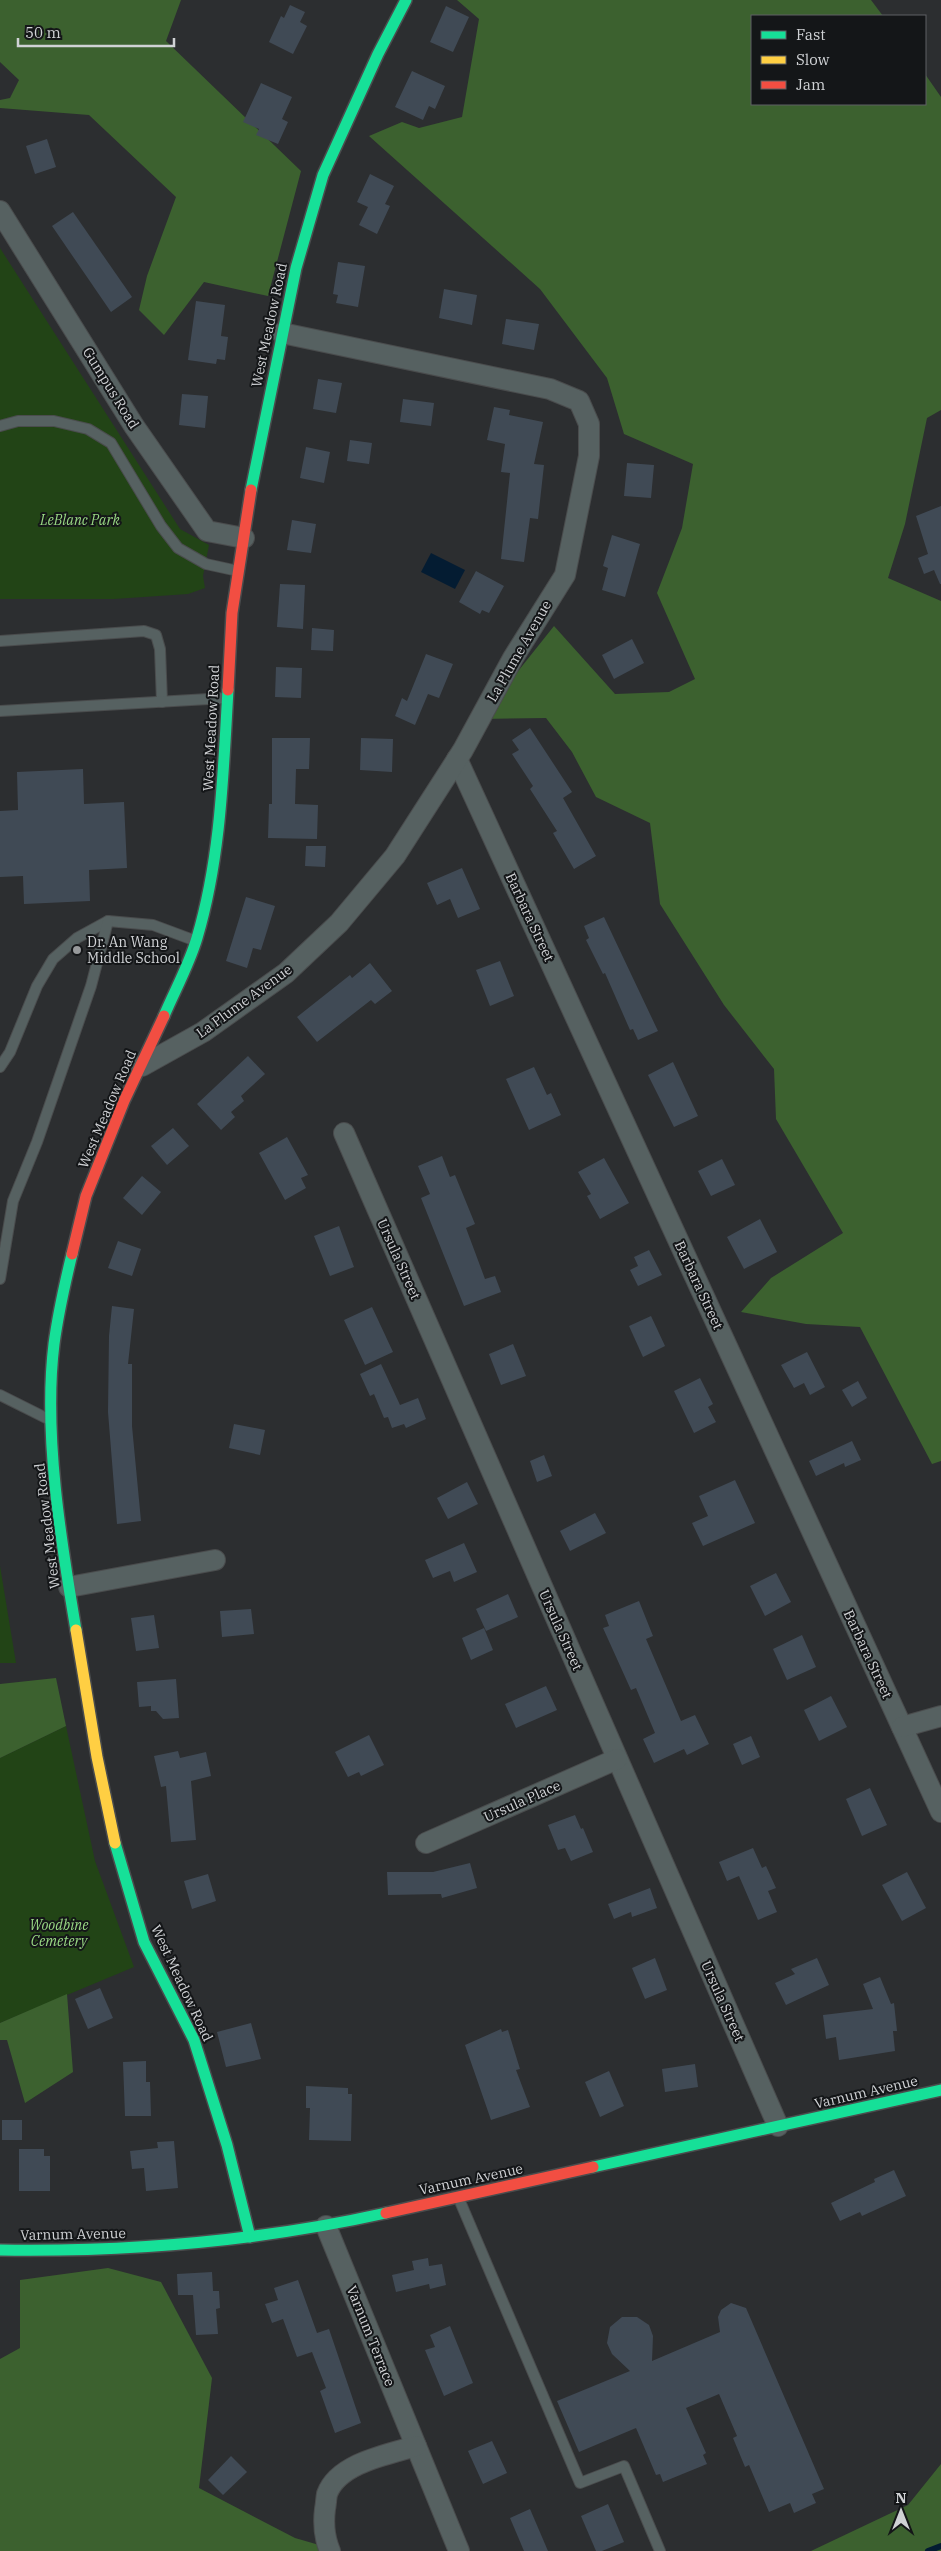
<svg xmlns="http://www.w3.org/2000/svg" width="941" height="2551" viewBox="0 0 941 2551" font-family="'IBM Plex Serif',serif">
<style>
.green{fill:#224416}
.forest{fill:#3c612f}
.water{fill:#041c32}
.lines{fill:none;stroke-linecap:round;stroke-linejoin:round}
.stream{stroke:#041c32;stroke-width:6}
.building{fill:#404a55}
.lane-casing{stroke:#4a4c4d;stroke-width:12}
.street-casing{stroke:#4a4c4d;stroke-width:22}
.fast-casing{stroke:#4a4c4d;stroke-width:14}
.slow-casing{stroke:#4a4c4d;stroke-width:14}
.jam-casing{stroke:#4a4c4d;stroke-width:14}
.lane{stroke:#566161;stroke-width:10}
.street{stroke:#566161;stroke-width:20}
.fast{stroke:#16e098;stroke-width:11}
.slow{stroke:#ffcf43;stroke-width:11}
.jam{stroke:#f24e42;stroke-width:11}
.poi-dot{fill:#97999b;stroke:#141618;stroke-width:2}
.labels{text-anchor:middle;stroke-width:4;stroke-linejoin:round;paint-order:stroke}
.street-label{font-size:14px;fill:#d0d2d5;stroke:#141618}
.park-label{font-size:14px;font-style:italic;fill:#98d783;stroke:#141618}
.poi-label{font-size:14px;fill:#d0d2d5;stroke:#141618;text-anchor:start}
</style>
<rect width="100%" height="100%" fill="#2c2e30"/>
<!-- green -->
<g class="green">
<path d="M0 248 180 529 209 545 203 576 205 588 188 594 114 599H0Z"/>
<path d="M0 1566 16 1663H0Z"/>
<path d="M66 1726 95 1861 134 1967 0 2023V1758Z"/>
</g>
<!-- forest -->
<g class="forest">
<path d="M0 0H181L166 41 301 171 268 296 204 282 164 335 139 310 147 276 176 197 89 115 0 108V100L10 98 19 80 0 62Z"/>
<path d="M457 0H871L883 16H752V104H925V74L941 97V410L927 418 905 524 888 578 941 601V1461L932 1464 860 1327 806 1324 741 1312 771 1278 843 1233 776 1119 774 1069 724 1005 660 904 650 823 596 797 572 752 546 718 480 719 554 626 615 694 669 692 695 679 657 593 682 528 693 464 624 434 607 378 540 289 369 136 402 122 419 128 462 117 479 19Z"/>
<path d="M56 1678 66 1726 0 1758V1684Z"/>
<path d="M67 1994 73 2072 25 2103 7 2040H0V2023Z"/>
<path d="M108 2268 161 2282 212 2378 199 2488 295 2538 340 2551H0V2359L20 2348V2280Z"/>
<path d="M941 2464V2551H811L908 2505Z"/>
</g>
<!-- water -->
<path class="water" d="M431 553 465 570 455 589 421 572Z"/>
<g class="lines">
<!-- stream -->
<path class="stream" d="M928 2551 941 2546"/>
</g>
<!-- building -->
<g class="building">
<path d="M290 5 305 12 300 22 307 26 293 54 269 42 281 16 284 18Z"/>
<path d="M446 6 469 17 453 52 430 42Z"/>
<path d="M412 71 445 86 435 109 429 106 423 120 395 107Z"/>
<path d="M261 83 292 97 282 119 288 122 278 144 256 135 259 129 243 122Z"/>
<path d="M47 139 56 167 35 174 26 146Z"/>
<path d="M370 174 394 186 385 204 390 206 377 234 359 225 368 207 357 202Z"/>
<path d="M73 212 132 297 111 312 52 226Z"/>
<path d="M338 262 365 266 358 307 336 303 338 295 333 294Z"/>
<path d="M444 289 477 295 472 325 439 318Z"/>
<path d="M196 301 225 305 221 336 228 337 225 360 217 359 216 364 188 360Z"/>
<path d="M506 319 539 324 534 350 502 344Z"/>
<path d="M318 379 342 383 336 413 313 409Z"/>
<path d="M182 394 208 396 205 428 179 425Z"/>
<path d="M403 399 434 403 431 426 400 422Z"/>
<path d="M494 407 510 410 509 415 543 422 534 464 544 465 538 519 530 518 524 562 501 559 510 473 501 472 505 444 487 440Z"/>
<path d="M350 440 372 443 369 464 347 461Z"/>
<path d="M306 447 330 452 324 483 300 478Z"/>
<path d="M627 463 654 465 651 498 624 496Z"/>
<path d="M941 506V584H940L934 570 924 574 918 558 928 554 916 516Z"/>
<path d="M292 520 316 524 311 553 287 550Z"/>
<path d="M612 535 640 544 625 597 602 590 608 568 603 566Z"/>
<path d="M476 571 504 586 489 613 482 610 480 614 459 602Z"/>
<path d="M280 584 305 585 303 629 277 627Z"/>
<path d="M312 628 334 630 333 651 311 650Z"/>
<path d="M632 639 644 663 614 679 602 655Z"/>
<path d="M426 654 453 664 439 698 428 694 415 725 395 716 402 698 407 701Z"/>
<path d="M276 667 302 668 301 698 275 697Z"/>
<path d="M530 728 572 792 563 798 596 856 574 869 553 833 557 831 530 789 533 786 512 754 519 750 512 740Z"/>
<path d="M272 738H310L309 769H296L295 804 318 805 317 839 268 838 269 804H272Z"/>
<path d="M361 738 393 739 392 772 360 770Z"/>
<path d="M83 769 84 804 124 802 127 868 89 870 90 901 24 904 23 876 0 877V811L18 810 17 772Z"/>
<path d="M306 846H326L325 867 305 866Z"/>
<path d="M462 868 480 909 458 918 450 899 437 905 427 883Z"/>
<path d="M246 897 275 906 261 950 253 948 247 968 226 961Z"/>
<path d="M604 917 658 1031 638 1040 633 1029 630 1030 605 973 603 974 586 940 589 938 584 926Z"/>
<path d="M500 961 514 996 490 1006 476 970Z"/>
<path d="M370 963 392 991 375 1004 371 1000 317 1042 297 1017 350 975 352 978Z"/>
<path d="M248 1056 265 1074 241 1096 244 1101 231 1112 235 1117 221 1130 197 1104Z"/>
<path d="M673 1062 698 1116 674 1127 648 1075Z"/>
<path d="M534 1067 547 1095 551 1093 561 1115 529 1130 506 1079Z"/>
<path d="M173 1128 189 1146 167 1165 151 1146Z"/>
<path d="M287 1137 308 1175 301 1178 306 1188 285 1200 259 1153Z"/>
<path d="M442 1156 450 1177 455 1175 475 1224 466 1228 485 1279 495 1276 501 1292 464 1306 421 1198 430 1194 418 1166Z"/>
<path d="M604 1158 629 1203 600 1219 587 1196 591 1194 578 1172Z"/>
<path d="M722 1159 735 1185 711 1196 698 1171Z"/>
<path d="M142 1176 161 1192 142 1215 123 1198Z"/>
<path d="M760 1219 777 1252 744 1269 727 1237Z"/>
<path d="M339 1226 354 1267 330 1276 314 1236Z"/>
<path d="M118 1241 141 1249 132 1276 108 1268Z"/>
<path d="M649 1250 662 1275 638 1286 630 1270 638 1266 634 1257Z"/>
<path d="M112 1306 134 1309 128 1364H132V1426L141 1521 117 1524 108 1412 109 1336Z"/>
<path d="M372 1307 393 1352 365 1365 344 1320Z"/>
<path d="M651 1316 665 1346 643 1357 629 1326Z"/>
<path d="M513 1344 526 1376 501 1385 489 1354Z"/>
<path d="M807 1352 825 1387 810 1395 804 1383 794 1388 781 1365Z"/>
<path d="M381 1364 400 1405 418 1398 426 1419 406 1428 404 1424 392 1428 388 1417 384 1418 374 1394 370 1396 360 1374Z"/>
<path d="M700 1378 713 1404 708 1407 716 1422 694 1433 674 1391Z"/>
<path d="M858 1381 867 1398 852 1407 842 1390Z"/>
<path d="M234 1424 265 1430 260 1455 229 1448Z"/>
<path d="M852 1441 861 1460 845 1467 844 1463 816 1476 809 1461Z"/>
<path d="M544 1455 552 1476 537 1482 530 1461Z"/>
<path d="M735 1480 755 1523 703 1546 692 1523 708 1516 699 1496Z"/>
<path d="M467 1482 478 1504 448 1519 437 1498Z"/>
<path d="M595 1513 606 1533 570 1551 560 1531Z"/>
<path d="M464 1543 477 1572 454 1582 450 1571 433 1578 425 1560Z"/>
<path d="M776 1573 791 1602 765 1616 750 1586Z"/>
<path d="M508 1594 518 1617 486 1631 476 1609Z"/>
<path d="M639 1601 653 1636 646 1639 681 1721 695 1715 709 1744 687 1755 684 1749 654 1763 643 1739 655 1733 636 1688 631 1690 603 1628 609 1626 605 1615Z"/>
<path d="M251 1609 254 1634 222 1637 220 1611Z"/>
<path d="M154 1615 159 1648 136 1651 131 1618Z"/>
<path d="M484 1628 493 1650 471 1660 462 1638Z"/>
<path d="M802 1635 816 1667 787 1680 773 1649Z"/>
<path d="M176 1679 179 1718 163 1719 156 1711H151V1706L139 1707 137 1682Z"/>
<path d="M546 1686 557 1710 516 1728 505 1704Z"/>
<path d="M831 1696 847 1727 819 1741 804 1710Z"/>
<path d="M369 1735 384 1765 361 1776 359 1772 348 1777 335 1752Z"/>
<path d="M751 1736 760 1757 742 1765 733 1744Z"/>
<path d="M178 1751 180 1758 206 1752 211 1776 191 1781 196 1840 171 1842 166 1786 161 1787 154 1756Z"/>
<path d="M870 1788 887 1825 862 1836 846 1799Z"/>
<path d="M575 1815 581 1829 583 1828 593 1852 571 1861 565 1848 558 1850 548 1825Z"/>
<path d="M753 1848 762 1868 766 1866 776 1888 768 1891 777 1912 758 1920 739 1876 727 1881 719 1862Z"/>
<path d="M470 1863 477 1888 442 1898 441 1894 388 1895 387 1872H433Z"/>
<path d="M907 1872 926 1908 902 1921 882 1885Z"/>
<path d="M208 1874 216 1901 192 1909 184 1881Z"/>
<path d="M650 1888 657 1908 632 1917 631 1912 614 1919 608 1904Z"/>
<path d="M655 1958 667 1990 645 1999 632 1968Z"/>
<path d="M817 1958 829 1985 786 2005 775 1983 795 1974 791 1969Z"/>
<path d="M880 1977 891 2004 894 2003 897 2031H893L895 2051 839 2060 836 2037 826 2039 823 2015 873 2009 863 1984Z"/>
<path d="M100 1988 113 2018 88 2029 75 1999Z"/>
<path d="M251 2023 261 2059 226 2067 217 2032Z"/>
<path d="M501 2029 502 2032 508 2030 520 2069 516 2070 530 2107 491 2120 465 2045Z"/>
<path d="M146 2061V2082H150L151 2116H125L123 2062Z"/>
<path d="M695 2064 698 2087 665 2092 662 2069Z"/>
<path d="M609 2071 624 2106 600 2117 585 2082Z"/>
<path d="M306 2086 348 2088V2094H352L351 2141 309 2140 310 2108H306Z"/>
<rect x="2" y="2120" width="20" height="20"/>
<path d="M174 2141 178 2188 146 2191 144 2168 132 2169 130 2151 158 2148 157 2142Z"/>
<path d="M19 2149H44V2156H50V2191H19Z"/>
<path d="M894 2170 906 2196 862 2216 860 2212 840 2221 831 2203 875 2182 874 2179Z"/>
<path d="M428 2258 429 2266 442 2264 446 2285 430 2289 429 2284 396 2292 392 2275 414 2270 412 2261Z"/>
<path d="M212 2272 213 2291H219L220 2308 216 2309 218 2334 196 2335 193 2295H178L177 2274Z"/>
<path d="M298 2280 317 2333 329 2329 361 2423 335 2433 320 2391 326 2388 312 2352 297 2357 283 2319 272 2323 265 2304 278 2300 274 2288Z"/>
<path d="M731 2303 746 2308 824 2489 812 2494 816 2503 794 2513 790 2503 769 2512 749 2465 745 2467 733 2438 737 2436 719 2394 686 2408 706 2453 703 2455 707 2464 663 2482 660 2474 656 2475 636 2428 579 2452 557 2401 630 2371 612 2354 607 2343 610 2327 622 2317H637L649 2325 653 2336 652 2361 720 2332 718 2317 721 2310Z"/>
<path d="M450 2326 473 2383 444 2396 425 2350 435 2347 430 2335Z"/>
<path d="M492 2441 507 2473 483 2484 468 2451Z"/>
<path d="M231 2456 247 2472 223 2495 208 2480Z"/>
<path d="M608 2504 624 2542 602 2551H596L581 2516Z"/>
<path d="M530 2509 548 2551H524L510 2518Z"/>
</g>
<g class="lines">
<!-- lane casing -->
<g class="lane-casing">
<g id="lane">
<path d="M0 426 18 421H54L88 429 111 443 161 526 178 548 206 564 238 571"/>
<path d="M0 641 144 631 156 635 160 649 162 702"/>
<path d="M0 711 226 698"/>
<path d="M0 1067 10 1052 37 986 53 959 77 938 108 921 153 925 196 941"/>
<path d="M0 1279 13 1201 37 1142 91 986 108 921"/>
<path d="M0 1395 48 1419"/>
<path d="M459 2199 580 2483 624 2466 660 2551"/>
</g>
</g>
<!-- street casing -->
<g class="street-casing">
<g id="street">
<path d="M0 211 134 426 207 531 244 538"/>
<path d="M457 759 941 1812"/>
<path d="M142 1066 203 1032 286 973 339 923 395 856 463 750 513 658 565 575 589 456V424L579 401 550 389 282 333"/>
<path d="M344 1133 778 2126"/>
<path d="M69 1587 215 1560"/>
<path d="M902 1727 941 1716"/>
<path d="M426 1843 617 1759"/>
<path d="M326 2226 459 2551"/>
<path d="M330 2551C324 2537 323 2525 325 2509 326 2505 326 2499 327 2494 338 2463 389 2454 416 2446"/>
</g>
</g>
<!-- fast casing -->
<g class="fast-casing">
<g id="fast">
<path d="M251 490 296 268 323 175 378 54 406 0"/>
<path d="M164 1016C175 990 189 965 197 938 221 857 223 774 228 690"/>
<path d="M72 1254C65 1283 58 1314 54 1344 43 1433 61 1542 76 1630"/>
<path d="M115 1843 144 1942 194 2040 227 2145 250 2237"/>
<path d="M593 2167 941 2090"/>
<path d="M0 2250C130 2252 260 2241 386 2213"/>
</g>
</g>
<!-- slow casing -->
<g class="slow-casing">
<path id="slow" d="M76 1630 97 1757 115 1843"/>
</g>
<!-- jam casing -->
<g class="jam-casing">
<g id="jam">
<path d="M228 690 232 613 251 490"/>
<path d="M72 1254 86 1196 124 1101 164 1016"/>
<path d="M386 2213 593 2167"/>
</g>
</g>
<!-- lane -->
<use href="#lane" class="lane"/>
<!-- street -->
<use href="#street" class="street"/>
<!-- fast -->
<use href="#fast" class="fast"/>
<!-- slow -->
<use href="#slow" class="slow"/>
<!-- jam -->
<use href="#jam" class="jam"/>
</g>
<!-- markers -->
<circle class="poi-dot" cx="77" cy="950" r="5"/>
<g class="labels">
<!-- street labels -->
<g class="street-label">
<text transform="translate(269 325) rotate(-78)" y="5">West Meadow Road</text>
<text transform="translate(111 388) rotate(58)" y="5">Gumpus Road</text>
<text transform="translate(519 651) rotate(-60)" y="5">La Plume Avenue</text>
<text transform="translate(211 728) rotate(-87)" y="5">West Meadow Road</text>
<text transform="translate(530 917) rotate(65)" y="5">Barbara Street</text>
<text transform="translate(244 1001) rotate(-36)" y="5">La Plume Avenue</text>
<text transform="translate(107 1109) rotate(-67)" y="5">West Meadow Road</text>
<text transform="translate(399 1259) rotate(66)" y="5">Ursula Street</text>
<text transform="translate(699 1285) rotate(65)" y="5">Barbara Street</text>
<text transform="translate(47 1526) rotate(-97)" y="5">West Meadow Road</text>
<text transform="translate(561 1630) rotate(66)" y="5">Ursula Street</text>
<text transform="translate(868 1654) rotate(65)" y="5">Barbara Street</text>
<text transform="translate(522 1801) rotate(-24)" y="5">Ursula Place</text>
<text transform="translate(182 1983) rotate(65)" y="5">West Meadow Road</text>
<text transform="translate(723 2001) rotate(66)" y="5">Ursula Street</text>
<text transform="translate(866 2092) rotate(-13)" y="5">Varnum Avenue</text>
<text transform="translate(471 2179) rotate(-12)" y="5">Varnum Avenue</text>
<text transform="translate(73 2234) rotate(-1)" y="5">Varnum Avenue</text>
<text transform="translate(371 2336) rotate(68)" y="5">Varnum Terrace</text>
</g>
<!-- park labels -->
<g class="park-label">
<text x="80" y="525">LeBlanc Park</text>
<text x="59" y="1930">Woodbine<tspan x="59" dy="16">Cemetery</tspan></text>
</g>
<!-- poi labels -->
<g class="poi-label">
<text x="87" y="947">Dr. An Wang<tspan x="87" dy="16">Middle School</tspan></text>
</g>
</g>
<!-- legend -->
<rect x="751" y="15" width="175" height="90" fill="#141618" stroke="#5f6164"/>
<rect x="761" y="31" width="25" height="8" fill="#16e098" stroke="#5f6164"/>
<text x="796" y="40" font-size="15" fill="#d0d2d5">Fast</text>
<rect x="761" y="56" width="25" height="8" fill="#ffcf43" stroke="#5f6164"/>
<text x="796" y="65" font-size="15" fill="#d0d2d5">Slow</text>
<rect x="761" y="81" width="25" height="8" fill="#f24e42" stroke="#5f6164"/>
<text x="796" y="90" font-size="15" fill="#d0d2d5">Jam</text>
<!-- north arrow -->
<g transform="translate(901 2511)" stroke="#141618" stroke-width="4" paint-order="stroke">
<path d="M0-4L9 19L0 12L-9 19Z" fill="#d0d2d5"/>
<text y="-8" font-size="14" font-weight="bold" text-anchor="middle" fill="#d0d2d5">N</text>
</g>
<!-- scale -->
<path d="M18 38v8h156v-8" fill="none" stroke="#d0d2d5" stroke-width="2.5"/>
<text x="25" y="38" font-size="15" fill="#d0d2d5" stroke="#141618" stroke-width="4" paint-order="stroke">50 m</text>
</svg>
